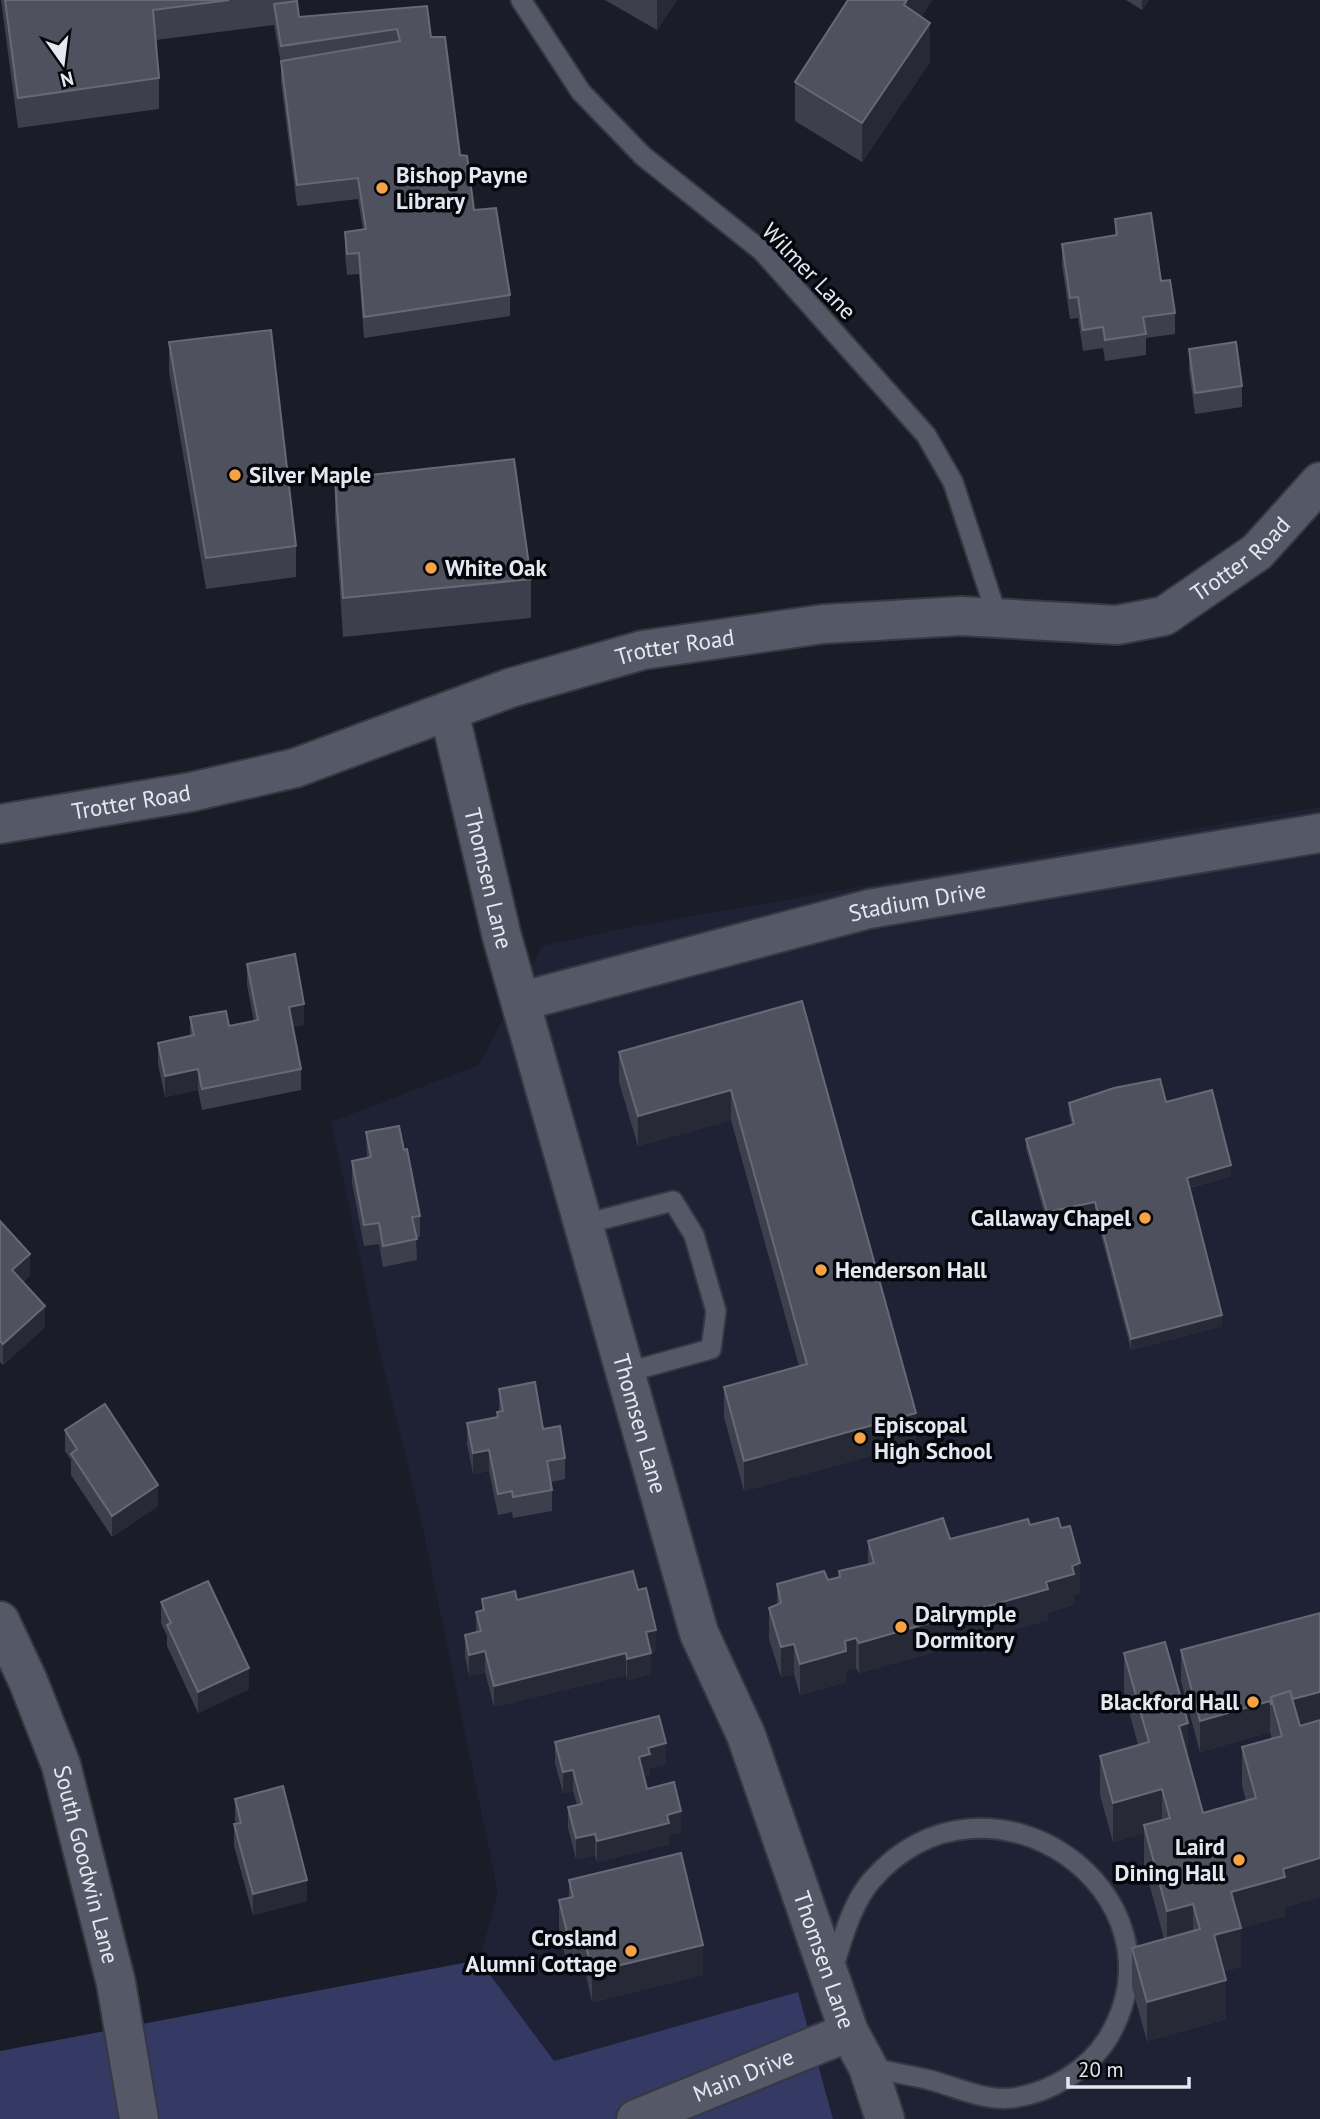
<svg xmlns="http://www.w3.org/2000/svg" width="1320" height="2119" viewBox="0 0 1320 2119" font-family="'PT Sans',sans-serif">
<style>
.built{fill:#1f2234}
.green{fill:#343a63}
.lines{fill:none;stroke-linecap:round;stroke-linejoin:round}
.lane-casing{stroke:#363842;stroke-width:23}
.street-casing{stroke:#363842;stroke-width:42}
.lane{stroke:#555867;stroke-width:19}
.street{stroke:#555867;stroke-width:38}
.wall{fill:#3d404c}
.shaded-wall{fill:#272a36}
.building{fill:#4f525e;stroke:#676975;stroke-width:2}
.poi-dot{fill:#f5a345;stroke:#06070c;stroke-width:2.5}
.labels{text-anchor:middle;stroke-width:7;stroke-linejoin:round;paint-order:stroke}
.poi-label{font-size:23px;font-weight:bold;fill:#e6e8f1;stroke:#06070c;text-anchor:start}
.street-label{font-size:23px;fill:#e6e8f1;stroke:#06070c}
</style>
<rect width="100%" height="100%" fill="#1a1c28"/>
<!-- built -->
<path class="built" d="M1320 807V2119H833L798 1992 554 2061 479 1960 498 1893 421 1519 381 1357 331 1122 479 1065 542 946 630 927Z"/>
<!-- green -->
<path class="green" d="M479 1960 554 2061 798 1992 833 2119H0V2051Z"/>
<g class="lines">
<!-- lane casing -->
<g class="lane-casing">
<g id="lane">
<path d="M521 0 581 92 643 156 762 251 926 435 953 482 998 619"/>
<path d="M581 1225 673 1201 694 1235 716 1311 711 1349 624 1373"/>
<path d="M832 1972C842 1941 851 1904 872 1880 988 1748 1194 1893 1108 2038 1088 2070 1050 2093 1012 2098 984 2101 956 2087 930 2080 910 2075 888 2072 868 2067"/>
</g>
</g>
<!-- street casing -->
<g class="street-casing">
<g id="street">
<path id="s1" d="M449 711 502 937 699 1633 746 1735 849 2032 868 2067 885 2119"/>
<path id="s2" d="M0 824 191 792 295 768 510 688 643 650 823 624 961 616 1117 625 1164 616 1257 552 1320 482"/>
<path id="s3" d="M522 1001 869 909 1320 833"/>
<path id="s4" d="M0 1621 28 1681 61 1765 116 1983 139 2119"/>
<path id="s5" d="M636 2119 849 2032"/>
</g>
</g>
<!-- lane -->
<use href="#lane" class="lane"/>
<!-- street -->
<use href="#street" class="street"/>
</g>
<!-- wall -->
<g class="wall">
<path d="M1 0H297L299 17 427 6 431 37 474 210 510 295V316L364 338 359 274 347 275 345 253V232L363 229 358 199 297 206 281 82V64L274 25 156 40 159 78V109L18 128Z"/>
<path d="M605 0H677L657 30Z"/>
<path d="M848 0H932L921 17 930 62 862 162 795 121V82Z"/>
<path d="M1126 0H1149L1142 10Z"/>
<path d="M1115 219 1161 281 1175 313V334L1146 338V355L1105 361 1103 348 1083 351 1078 318 1070 319 1062 265V244L1115 236Z"/>
<path d="M169 342 296 546V577L206 589 169 372Z"/>
<path d="M1189 349 1242 386V407L1195 414 1189 370Z"/>
<path d="M335 479 531 579V618L343 637 335 518Z"/>
<path d="M247 964 304 1025 293 1027 301 1069V1090L202 1110 198 1090 165 1097 158 1064V1043L190 1036V1017L229 1026 254 1021 247 985Z"/>
<path d="M802 1001 916 1443 744 1491 724 1417V1387L799 1366 731 1120 638 1146 619 1082V1052Z"/>
<path d="M1166 1102 1231 1176 1189 1188 1222 1326 1131 1350 1095 1212 1047 1223 1026 1149V1139L1072 1125 1069 1114V1103Z"/>
<path d="M366 1132 404 1150 420 1216V1237H416L417 1260 383 1267 379 1244 364 1246 352 1182V1161L367 1158Z"/>
<path d="M0 1221 30 1275 23 1282 45 1327 3 1365 0 1362Z"/>
<path d="M499 1389 543 1429 565 1458V1479L551 1482 552 1490V1511L513 1518 512 1512 498 1515 489 1471 473 1474 467 1444V1423L497 1417V1412H499Z"/>
<path d="M65 1430 158 1506 112 1537 71 1475V1460L65 1451Z"/>
<path d="M1030 1525 1080 1593 1074 1595V1605L1048 1612V1620L859 1673 856 1668 846 1671V1682L800 1695 794 1674 781 1677 769 1639V1608L777 1605V1584L828 1580 839 1577V1571L868 1565V1541L950 1539Z"/>
<path d="M638 1590 656 1651 651 1652V1674L627 1680 626 1675 494 1707 485 1672 469 1676 465 1656V1635L476 1633V1612L482 1611V1599L517 1600Z"/>
<path d="M161 1602 249 1689 198 1713 167 1646V1636L161 1623Z"/>
<path d="M1320 1613V1897L1285 1907V1916L1241 1928V1967L1224 1971 1226 2019 1147 2041 1132 1987V1948L1164 1939 1144 1864V1833L1113 1842 1100 1795V1756L1138 1745 1124 1692V1653L1188 1759 1203 1813 1246 1801 1242 1786V1747L1272 1739 1270 1732 1200 1752 1181 1681V1650Z"/>
<path d="M555 1742 666 1764 650 1768V1775L644 1777 647 1789 681 1832 669 1835V1844L597 1862 595 1855 576 1859 568 1828V1807L577 1805 573 1791 563 1793 555 1763Z"/>
<path d="M235 1799 307 1901 253 1915 234 1846V1824H236L235 1820Z"/>
<path d="M569 1880 703 1975 592 2002 585 1971 570 1975 559 1931V1900L569 1898Z"/>
</g>
<!-- shaded-wall -->
<g class="shaded-wall">
<path d="M657 0H677L657 30Z"/>
<path d="M907 0H932L904 44V5Z"/>
<path d="M1142 0H1149L1142 10Z"/>
<path d="M930 23V62L862 162V123Z"/>
<path d="M304 1004V1025L289 1028V1007Z"/>
<path d="M198 1069V1090L165 1097V1076Z"/>
<path d="M731 1090V1120L638 1146V1116Z"/>
<path d="M1231 1165V1176L1187 1188V1178Z"/>
<path d="M1095 1202V1212L1047 1223V1212Z"/>
<path d="M30 1254V1275L12 1291V1270Z"/>
<path d="M45 1306V1327L3 1365V1344Z"/>
<path d="M1222 1315V1326L1131 1350V1339Z"/>
<path d="M916 1413V1443L744 1491V1461Z"/>
<path d="M489 1450V1471L473 1474V1453Z"/>
<path d="M158 1485V1506L112 1537V1516Z"/>
<path d="M1080 1563V1593L1074 1595V1605L1048 1612V1620L859 1673V1643L1046 1582 1072 1566Z"/>
<path d="M656 1630V1651L646 1653V1632Z"/>
<path d="M856 1638V1668L846 1671V1682L800 1695V1664L845 1641Z"/>
<path d="M794 1644V1674L781 1677V1647Z"/>
<path d="M485 1651V1672L469 1676V1655Z"/>
<path d="M626 1653V1675L494 1707V1686Z"/>
<path d="M651 1653V1674L627 1680V1659Z"/>
<path d="M249 1668V1689L198 1713V1692Z"/>
<path d="M1320 1692V1723L1281 1733 1273 1705Z"/>
<path d="M1270 1701V1732L1200 1752V1721Z"/>
<path d="M1188 1723V1762L1179 1726Z"/>
<path d="M666 1743V1764L650 1768V1775L639 1778V1757L648 1748Z"/>
<path d="M573 1770V1791L563 1793V1772Z"/>
<path d="M1162 1789V1828L1144 1825V1833L1113 1842V1803Z"/>
<path d="M681 1811V1832L669 1835V1844L597 1862V1841L667 1815Z"/>
<path d="M595 1834V1855L576 1859V1838Z"/>
<path d="M1320 1858V1897L1285 1907V1916L1241 1928V1967L1214 1974V1935L1231 1892 1283 1869Z"/>
<path d="M307 1880V1901L253 1915V1894Z"/>
<path d="M1193 1904V1943L1167 1950V1911Z"/>
<path d="M703 1945V1975L592 2002V1972Z"/>
<path d="M1226 1980V2019L1147 2041V2002Z"/>
</g>
<!-- building -->
<g class="building">
<path d="M5 0H229L153 10 159 78 18 98Z"/>
<path d="M848 0H907L904 5 930 23 862 123 795 82Z"/>
<path d="M297 1 299 17 427 6 431 37H445L460 155 467 156 474 210 496 208 510 295 364 317 359 253 347 254 345 232 366 229 358 178 297 185 281 61 400 41 397 29 281 46 274 4Z"/>
<path d="M1151 213 1161 281 1170 280 1175 313 1143 317 1146 334 1105 340 1103 327 1083 330 1078 297 1070 298 1062 244 1117 235 1115 219Z"/>
<path d="M271 330 296 546 206 558 169 342Z"/>
<path d="M1236 342 1242 386 1195 393 1189 349Z"/>
<path d="M514 459 531 579 343 598 335 479Z"/>
<path d="M295 954 304 1004 289 1007 301 1069 202 1089 198 1069 165 1076 158 1043 194 1035 190 1017 226 1011 229 1026 258 1020 247 964Z"/>
<path d="M802 1001 916 1413 744 1461 724 1387 807 1364 731 1090 638 1116 619 1052Z"/>
<path d="M1160 1079 1166 1102 1212 1090 1231 1165 1187 1178 1222 1315 1131 1339 1095 1202 1047 1212 1026 1139 1074 1124 1069 1103 1114 1088Z"/>
<path d="M399 1126 404 1150 407 1149 420 1216 412 1217 417 1239 383 1246 379 1223 364 1225 352 1161 371 1157 366 1132Z"/>
<path d="M0 1221 30 1254 12 1270 45 1306 3 1344 0 1341Z"/>
<path d="M535 1382 543 1429 560 1426 565 1458 547 1461 552 1490 513 1497 512 1491 498 1494 489 1450 473 1453 467 1423 498 1417 497 1412 503 1411 499 1389Z"/>
<path d="M105 1404 158 1485 112 1516 71 1454 77 1449 65 1430Z"/>
<path d="M943 1518 950 1539 1028 1519 1030 1525 1058 1518 1061 1528 1070 1526 1080 1563 1072 1566 1074 1574 1046 1582 1048 1589 859 1643 856 1638 845 1641 846 1651 800 1664 794 1644 781 1647 769 1608 781 1603 777 1584 824 1571 828 1580 840 1577 839 1571 874 1563 868 1541Z"/>
<path d="M633 1571 638 1590 646 1588 656 1630 646 1632 651 1653 627 1659 626 1653 494 1686 485 1651 469 1655 465 1635 481 1631 476 1612 484 1610 482 1599 515 1591 517 1600Z"/>
<path d="M208 1581 249 1668 198 1692 167 1625 171 1623 161 1602Z"/>
<path d="M1320 1613V1692L1293 1699 1290 1691 1271 1697V1705L1270 1701 1200 1721 1181 1650Z"/>
<path d="M1165 1642 1188 1723 1179 1726 1203 1813 1256 1798 1242 1747 1282 1736 1271 1697 1290 1691 1300 1726 1320 1720V1858L1283 1869 1285 1877 1231 1892 1241 1928 1214 1935 1226 1980 1147 2002 1132 1948 1200 1929 1193 1904 1167 1911 1144 1825 1170 1818 1162 1789 1113 1803 1100 1756 1149 1742 1124 1653Z"/>
<path d="M659 1716 666 1743 648 1748 650 1754 639 1757 647 1789 674 1782 681 1811 667 1815 669 1823 597 1841 595 1834 576 1838 568 1807 582 1804 573 1770 563 1772 555 1742Z"/>
<path d="M283 1786 307 1880 253 1894 234 1824 241 1823 235 1799Z"/>
<path d="M681 1853 703 1945 592 1972 585 1941 570 1944 559 1900 573 1897 569 1880Z"/>
</g>
<!-- markers -->
<g class="poi-dot">
<circle cx="382" cy="188" r="7"/>
<circle cx="235" cy="475" r="7"/>
<circle cx="431" cy="568" r="7"/>
<circle cx="1145" cy="1218" r="7"/>
<circle cx="821" cy="1270" r="7"/>
<circle cx="860" cy="1438" r="7"/>
<circle cx="901" cy="1627" r="7"/>
<circle cx="1253" cy="1702" r="7"/>
<circle cx="1239" cy="1860" r="7"/>
<circle cx="631" cy="1951" r="7"/>
</g>
<g class="labels">
<!-- poi labels -->
<g class="poi-label">
<text x="396" y="183">Bishop Payne<tspan x="396" dy="26">Library</tspan></text>
<text x="249" y="483">Silver Maple</text>
<text x="445" y="576">White Oak</text>
<text x="1131" y="1226" text-anchor="end">Callaway Chapel</text>
<text x="835" y="1278">Henderson Hall</text>
<text x="874" y="1433">Episcopal<tspan x="874" dy="26">High School</tspan></text>
<text x="915" y="1622">Dalrymple<tspan x="915" dy="26">Dormitory</tspan></text>
<text x="1239" y="1710" text-anchor="end">Blackford Hall</text>
<text x="1225" y="1855" text-anchor="end">Laird<tspan x="1225" dy="26">Dining Hall</tspan></text>
<text x="617" y="1946" text-anchor="end">Crosland<tspan x="617" dy="26">Alumni Cottage</tspan></text>
</g>
<!-- street labels -->
<g class="street-label">
<text transform="translate(809 271) rotate(46)" y="8">Wilmer Lane</text>
<text dy="8" stroke="none"><textPath href="#s2" startOffset="1288">Trotter Road</textPath></text>
<text dy="8" stroke="none"><textPath href="#s2" startOffset="700">Trotter Road</textPath></text>
<text dy="8" stroke="none"><textPath href="#s2" startOffset="133">Trotter Road</textPath></text>
<text dy="8" stroke="none"><textPath href="#s1" startOffset="172">Thomsen Lane</textPath></text>
<text dy="8" stroke="none"><textPath href="#s3" startOffset="408">Stadium Drive</textPath></text>
<text dy="8" stroke="none"><textPath href="#s1" startOffset="738">Thomsen Lane</textPath></text>
<text dy="8" stroke="none"><textPath href="#s4" startOffset="259">South Goodwin Lane</textPath></text>
<text dy="8" stroke="none"><textPath href="#s1" startOffset="1306">Thomsen Lane</textPath></text>
<text dy="8" stroke="none"><textPath href="#s5" startOffset="116">Main Drive</textPath></text>
</g>
</g>
<!-- north arrow -->
<g transform="translate(63 63) rotate(166)" stroke="#06070c" stroke-width="5" paint-order="stroke">
<path d="M0-5L12 26L0 18L-12 26Z" fill="#e6e8f1"/>
<text y="-10" font-size="19" font-weight="bold" text-anchor="middle" fill="#e6e8f1">N</text>
</g>
<!-- scale -->
<path d="M1068 2077v10h121v-10" fill="none" stroke="#e6e8f1" stroke-width="3.5"/>
<text x="1078" y="2077" font-size="21" fill="#e6e8f1" stroke="#06070c" stroke-width="5" paint-order="stroke">20 m</text>
</svg>
